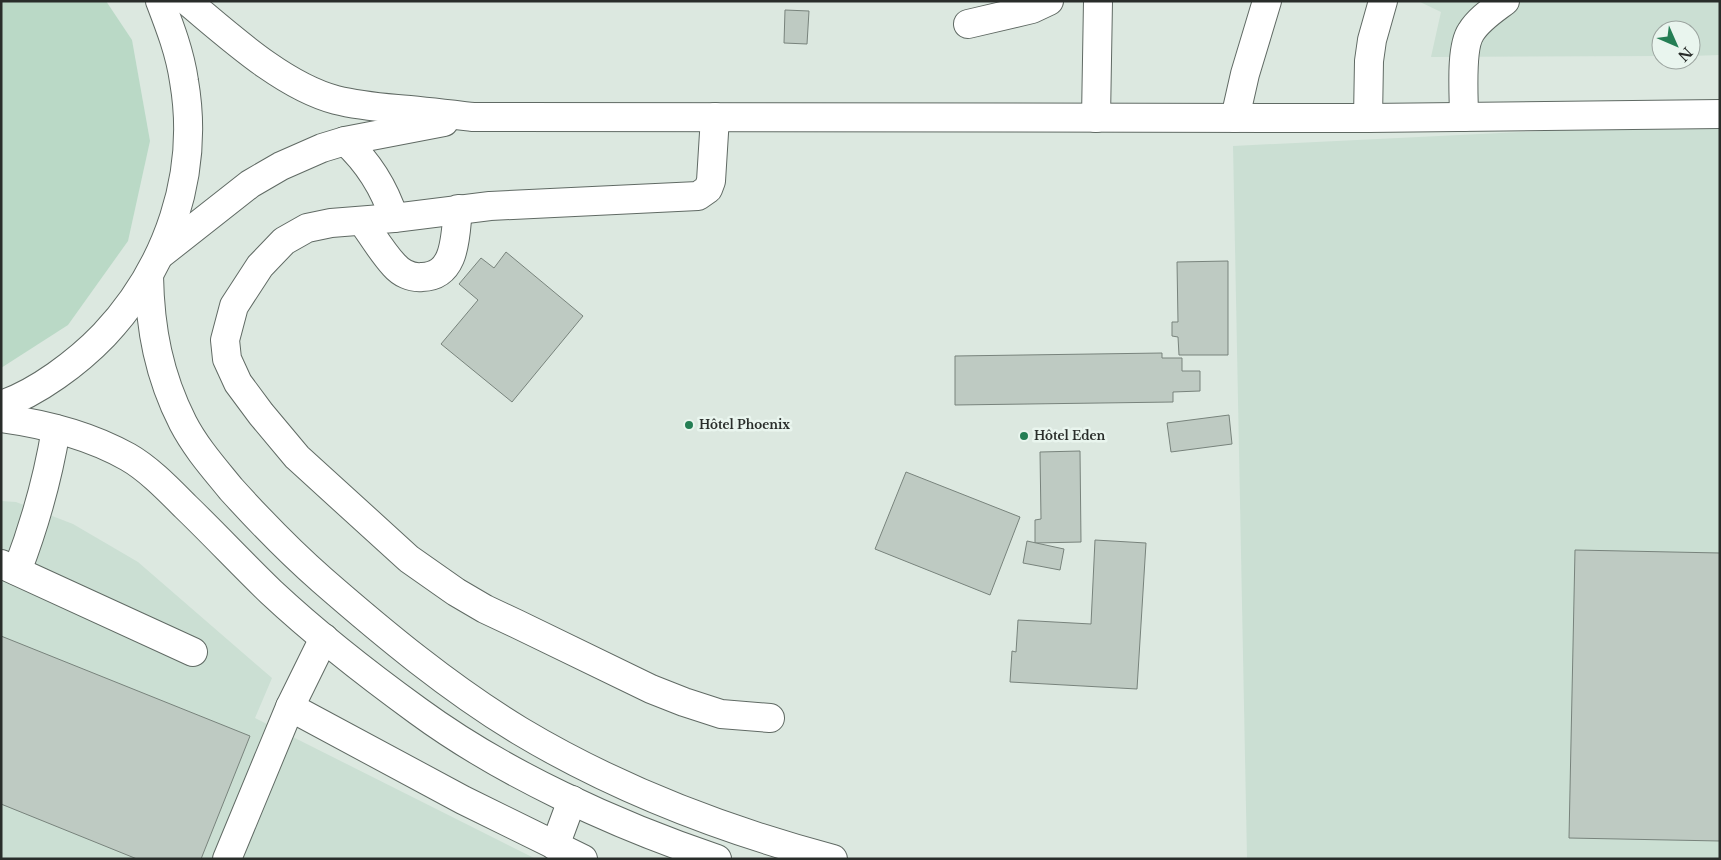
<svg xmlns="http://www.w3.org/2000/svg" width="1721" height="860" viewBox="0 0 1721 860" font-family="'Libre Baskerville',serif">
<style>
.built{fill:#cbdfd3}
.green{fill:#bad9c6}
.building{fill:#becac2;stroke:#78837c}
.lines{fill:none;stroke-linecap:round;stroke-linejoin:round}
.minor-casing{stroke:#606a64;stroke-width:30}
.major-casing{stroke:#606a64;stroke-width:30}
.minor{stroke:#fff;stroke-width:28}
.major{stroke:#fff;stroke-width:28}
.poi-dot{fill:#247e54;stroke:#e9f5ee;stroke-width:2}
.labels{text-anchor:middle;stroke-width:5;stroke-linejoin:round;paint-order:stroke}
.poi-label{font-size:12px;font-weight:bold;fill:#292d2a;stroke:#e9f5ee;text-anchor:start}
</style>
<rect width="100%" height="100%" fill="#dce8e0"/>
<!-- built -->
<g class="built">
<path d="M1418 1H1720V55L1691 56V30H1661V56L1431 57 1441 12Z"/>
<path d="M1668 125 1720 126V859H1247L1233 146Z"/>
<path d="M1 501 16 502 73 524 138 562 272 678 255 718 536 859H1Z"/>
</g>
<!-- green -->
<path class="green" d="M1 1H106L132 40 150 141 128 241 68 325 1 368Z"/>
<!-- building -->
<g class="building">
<path d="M785 10 809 11 807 44 784 43Z"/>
<path d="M506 252 583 316 512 402 441 344 478 300 459 284 481 258 494 268Z"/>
<path d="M1228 261V355H1179L1178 337 1172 336V322H1178L1177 262Z"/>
<path d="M1162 353V358H1182V371H1200V391L1173 392V402L955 405V356Z"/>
<path d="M1229 415 1232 444 1171 452 1167 423Z"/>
<path d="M1080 451 1081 542 1035 543V520L1041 519 1040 452Z"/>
<path d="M906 472 1020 517 990 595 875 549Z"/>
<path d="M1095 540 1146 543 1137 689 1010 682 1012 651 1016 652 1018 620 1091 624Z"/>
<path d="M1027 541 1064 549 1060 570 1023 563Z"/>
<path d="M1575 550 1720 553V841L1569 838Z"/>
<path d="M1 636 250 736 201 859H137L1 804Z"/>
</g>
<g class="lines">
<!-- minor casing -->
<g class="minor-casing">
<g id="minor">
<path d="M968 24 1032 9 1049 1"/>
<path d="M715 117 711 181 708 189 698 196 490 206 394 218 331 223 307 228 284 241 260 266 234 306 225 340 227 359 238 383 261 414 297 457 409 559 456 592 485 609 517 624 651 689 684 702 721 714 770 718"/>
<path d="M1464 117C1464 96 1460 48 1471 32 1479 19 1493 10 1505 1"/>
<path d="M1096 118 1098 1"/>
<path d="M1235 118 1245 74 1267 1"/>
<path d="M1368 118 1369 61 1372 40 1383 1"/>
<path d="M345 141C369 163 384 187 394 218"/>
<path d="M362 221C372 235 382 252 394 265 401 273 411 278 422 277 457 276 455 235 458 209"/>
<path d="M1 564 193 652"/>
<path d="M17 571C35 524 48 478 56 429"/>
<path d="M290 707 463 800 583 859"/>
<path d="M555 846 572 800"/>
<path d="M227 859 290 707 324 638"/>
</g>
</g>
<!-- major casing -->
<g class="major-casing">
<g id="major">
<path d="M187 1C229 36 283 86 336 100 356 105 376 107 397 109 422 111 447 114 473 117L1368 118 1720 114"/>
<path d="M161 254 250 184 281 166 322 148 345 141 444 122"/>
<path d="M149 276C150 329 159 376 183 423 196 448 214 468 231 489 260 521 290 552 322 580 384 634 449 688 520 731 617 789 724 830 833 859"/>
<path d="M1 405C37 393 78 362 104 335 168 267 200 174 184 81 180 53 170 27 160 1"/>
<path d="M1 418C45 424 89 435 128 457 149 469 169 490 186 507 215 535 242 564 271 592 317 635 367 674 418 711 504 774 616 825 717 859"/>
</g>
</g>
<!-- minor -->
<use href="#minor" class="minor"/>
<!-- major -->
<use href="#major" class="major"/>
</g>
<!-- markers -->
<g class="poi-dot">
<circle cx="689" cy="425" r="5"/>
<circle cx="1024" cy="436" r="5"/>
</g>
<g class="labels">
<!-- poi labels -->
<g class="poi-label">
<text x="699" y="429">Hôtel Phoenix</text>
<text x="1034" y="440">Hôtel Eden</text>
</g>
</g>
<!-- border -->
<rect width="1721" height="860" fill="none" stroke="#292d2a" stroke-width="5"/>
<!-- north arrow -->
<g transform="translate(1676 45) rotate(135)"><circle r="24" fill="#e9f5ee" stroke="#9ca5a0"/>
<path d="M0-4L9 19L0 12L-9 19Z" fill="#247e54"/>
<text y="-8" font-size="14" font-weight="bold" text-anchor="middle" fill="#292d2a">N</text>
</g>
</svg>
